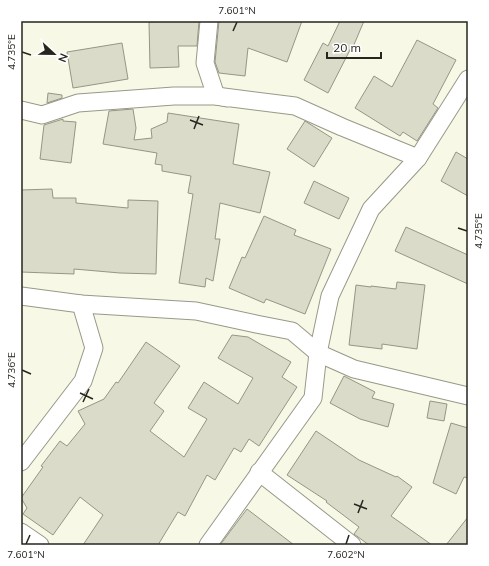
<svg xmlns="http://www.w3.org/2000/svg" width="489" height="566" viewBox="0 0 489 566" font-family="Mulish,sans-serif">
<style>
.building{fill:#dadbc9;stroke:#959685}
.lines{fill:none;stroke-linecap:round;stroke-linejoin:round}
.street-casing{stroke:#989988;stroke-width:19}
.street{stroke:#fff;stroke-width:17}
.ticks{fill:none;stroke:#26261f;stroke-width:1.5}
.neatline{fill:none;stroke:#26261f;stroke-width:1.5}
.ticks-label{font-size:10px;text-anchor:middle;fill:#26261f}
</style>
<rect width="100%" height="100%" fill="#f7f8e6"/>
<!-- building -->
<g class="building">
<path d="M172 21H199L197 46H178L179 67 150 68 149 22Z"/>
<path d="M219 21H302L287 62 248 48 245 76 219 73 215 62Z"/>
<path d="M340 21H364L353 47 352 46 328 93 304 80 323 43 328 46Z"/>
<path d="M417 40 456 60 433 104 438 108 417 141 403 132 400 136 355 108 374 76 392 87Z"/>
<path d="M122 43 128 79 73 88 67 52Z"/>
<path d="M48 93 62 95V98L47 103Z"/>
<path d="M133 109 136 128 134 140 152 138 151 129 167 122 168 113 239 124 233 164 270 172 260 213 220 203 215 239H220L213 281 206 278 205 287 179 283 193 194 188 193 191 176 162 171V165L155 164 157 153 103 144 109 111Z"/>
<path d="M63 119V121L76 122 71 163 40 159 44 125Z"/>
<path d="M305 121 332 138 314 167 287 149Z"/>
<path d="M456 152 468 159V196L441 181Z"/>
<path d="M314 181 349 198 339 219 304 203Z"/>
<path d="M52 189 53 198H76V203L128 208V200L158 201 156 274 120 273 74 269V274L21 272V190Z"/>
<path d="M264 216 296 230 294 235 331 249 305 314 266 299 264 303 229 288 242 257 245 258Z"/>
<path d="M406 227 468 255V284L395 251Z"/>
<path d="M397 282 425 285 417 349 382 344V349L349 345 356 285 371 287V286L396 289Z"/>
<path d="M232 335 248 337 291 362 282 377 297 387 259 446 249 439 241 452 234 448 215 480 207 475 185 516 178 512 158 545H83L103 515 80 497 53 535 23 514 27 508 21 498 43 467 41 466 60 441 67 446 85 424 78 411 104 399 116 382 118 383 146 342 180 366 154 403 164 411 150 431 184 457 207 419 188 408 204 382 238 404 253 378 218 358Z"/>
<path d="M344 376 375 392 372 398 394 404 388 427 360 419 330 403Z"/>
<path d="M430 401 447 404 444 421 427 418Z"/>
<path d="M451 423 468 428V478L464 477 456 494 433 483Z"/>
<path d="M316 431 359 460 396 477 397 476 412 487 391 516 432 545H369L354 534 359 527 326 502 327 501 287 475Z"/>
<path d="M247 509 294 545H220Z"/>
<path d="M468 517V545H446Z"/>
</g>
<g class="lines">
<!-- street casing -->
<g class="street-casing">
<g id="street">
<path d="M209 21 205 63 216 96 227 98"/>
<path d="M21 110 42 115 78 103 174 96H216L295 106 342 127 418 158"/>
<path d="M21 296 81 304 196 311 256 324 292 331 318 353 354 369 468 396"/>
<path d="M21 462 83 381 94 348 81 304"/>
<path d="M259 472 352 545"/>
<path d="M21 532 40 545"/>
<path d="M208 545 313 398 318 353 330 296 371 209 418 158 468 79"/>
</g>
</g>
<!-- street -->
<use href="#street" class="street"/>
</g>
<!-- ticks -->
<path class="ticks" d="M233 31 237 22M22 52 31 55M190 120 203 125M194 129 199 116M458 228 467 231M22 370 31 374M80 393 93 399M83 402 89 389M354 504 367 509M358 513 363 500M26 544 30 535M346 544 349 535"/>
<!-- border -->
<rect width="489" height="566" fill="none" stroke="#ffffff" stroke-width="44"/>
<!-- north arrow -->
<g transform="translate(54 54) rotate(112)" stroke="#ffffff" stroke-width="3" paint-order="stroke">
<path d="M0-3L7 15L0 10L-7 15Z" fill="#26261f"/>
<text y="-6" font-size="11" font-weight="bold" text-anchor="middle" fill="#26261f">N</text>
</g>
<!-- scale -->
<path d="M327 52v6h54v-6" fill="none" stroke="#26261f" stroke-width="2"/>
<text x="333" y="52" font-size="12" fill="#26261f" stroke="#ffffff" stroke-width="3" paint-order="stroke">20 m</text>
<rect x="22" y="22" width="445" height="522" class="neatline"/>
<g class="ticks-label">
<text x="237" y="14">7.601°N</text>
<text transform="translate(11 52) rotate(-90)" y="4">4.735°E</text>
<text transform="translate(478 231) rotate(-90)" y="4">4.735°E</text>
<text transform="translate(11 370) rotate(-90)" y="4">4.736°E</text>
<text x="26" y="558">7.601°N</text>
<text x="346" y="558">7.602°N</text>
</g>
</svg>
